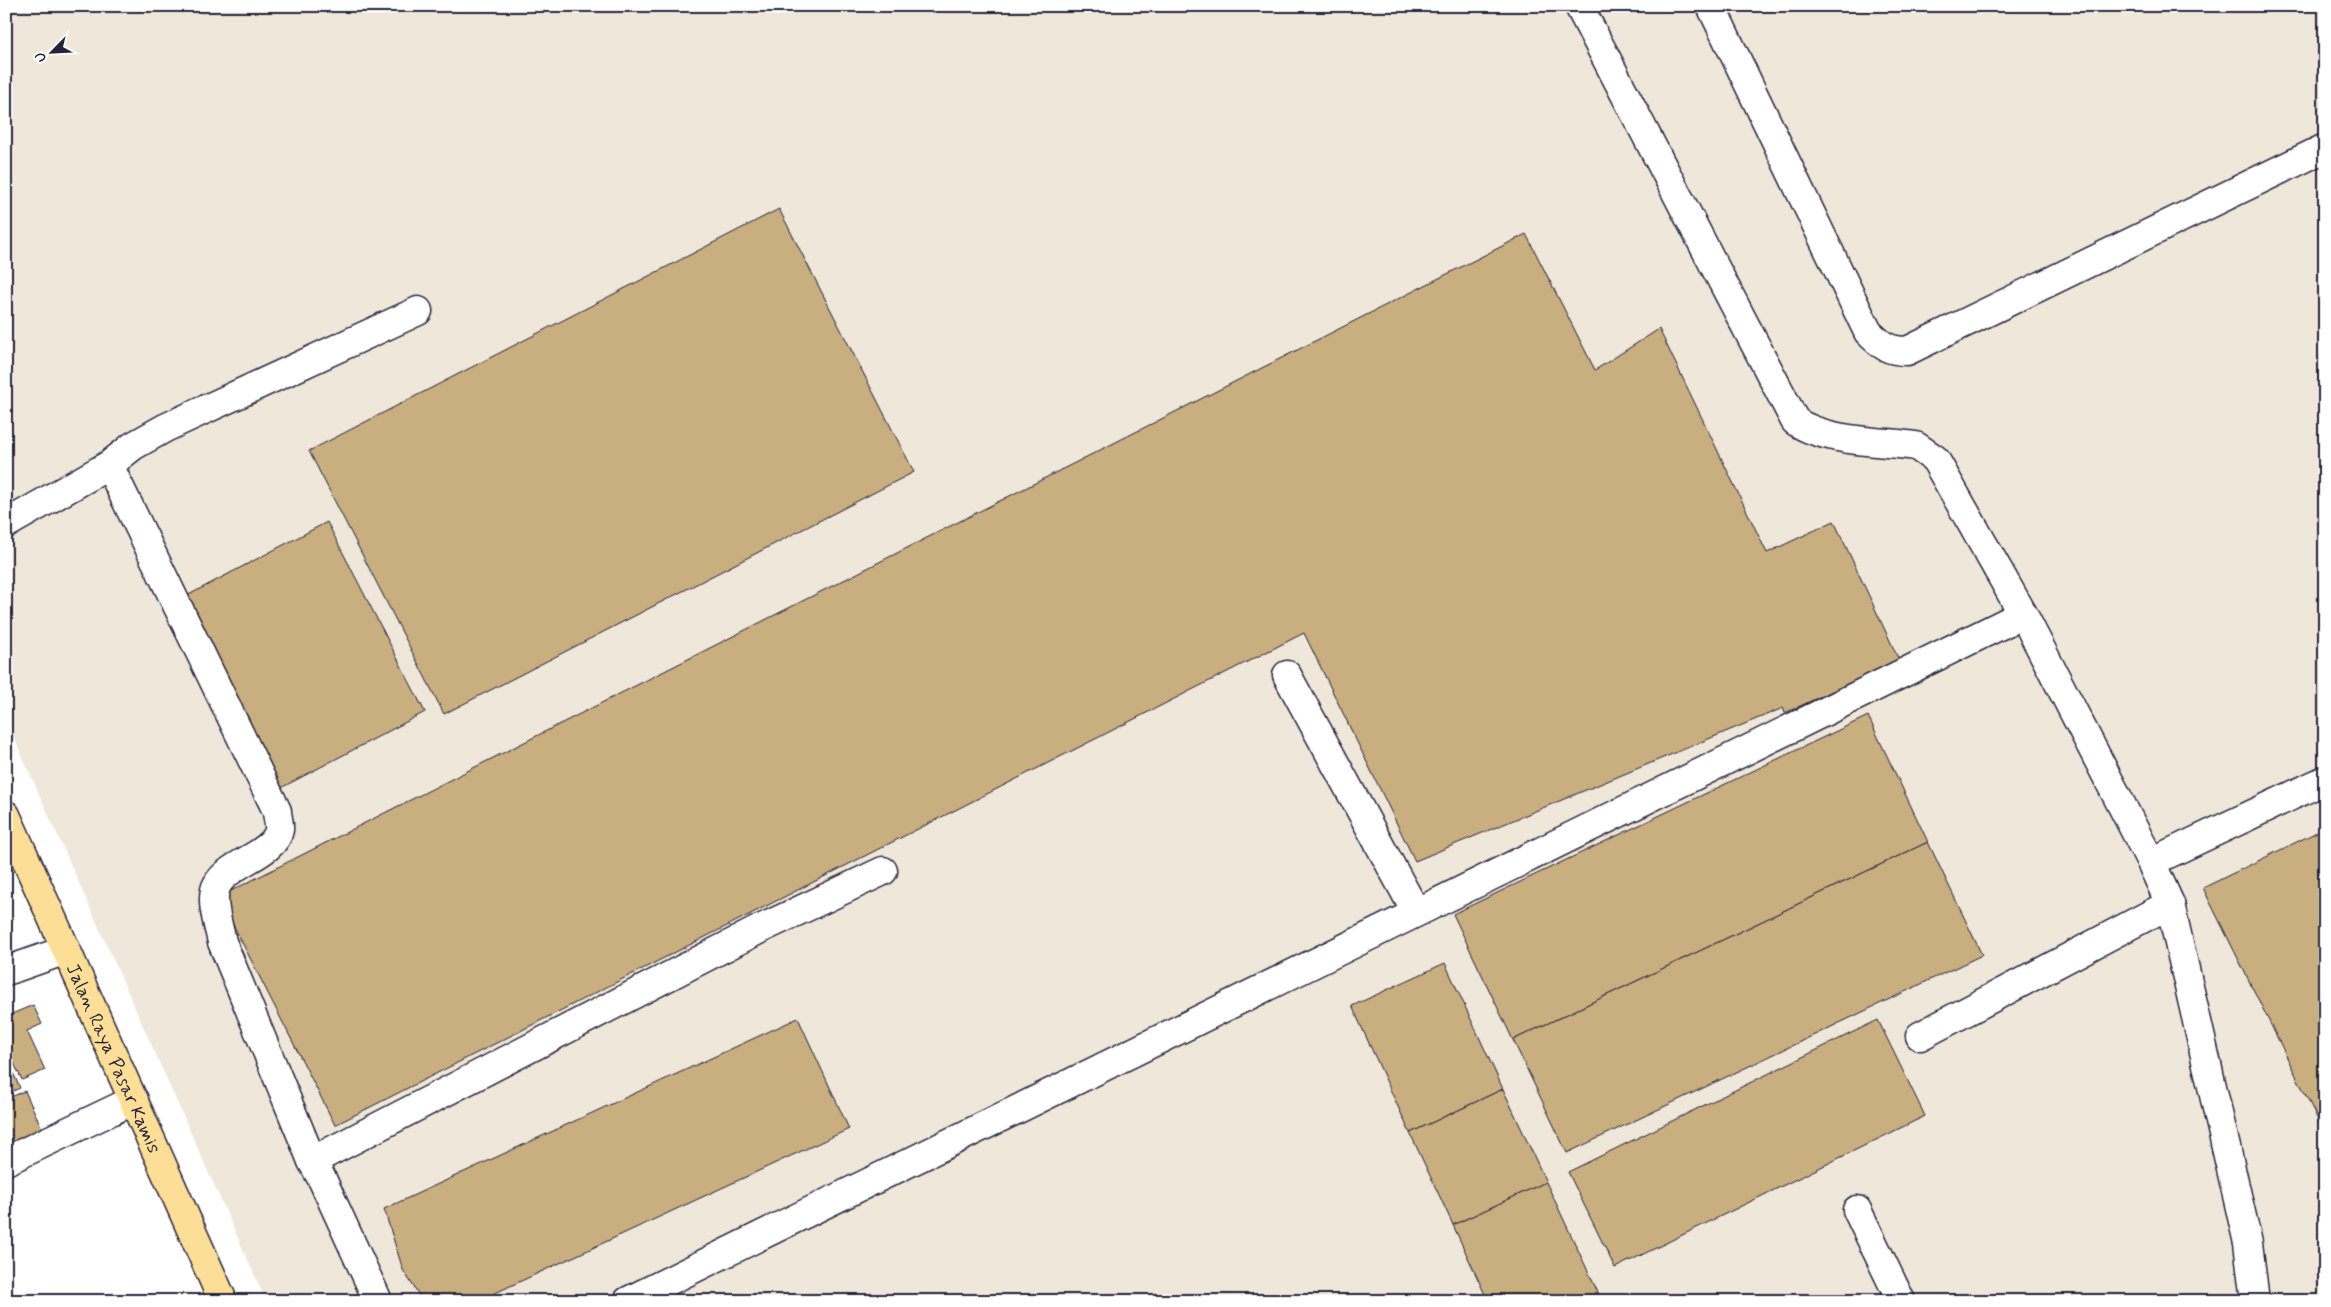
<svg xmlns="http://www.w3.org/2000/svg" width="2331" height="1307" viewBox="0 0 2331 1307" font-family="Mynerve,sans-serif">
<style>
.built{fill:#efe7d9}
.building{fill:#c9ae7f;stroke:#22223b}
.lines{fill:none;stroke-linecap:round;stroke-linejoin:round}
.minor-casing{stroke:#22223b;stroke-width:31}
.major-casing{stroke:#22223b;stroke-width:31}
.minor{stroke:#fff;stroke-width:28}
.major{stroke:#fcde96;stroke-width:28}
.labels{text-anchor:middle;stroke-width:4.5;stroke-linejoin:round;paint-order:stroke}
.street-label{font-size:19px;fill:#22223b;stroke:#fff}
</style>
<rect width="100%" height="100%" fill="#fff"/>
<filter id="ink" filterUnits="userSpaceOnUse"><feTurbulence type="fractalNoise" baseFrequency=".02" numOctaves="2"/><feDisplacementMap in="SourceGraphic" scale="10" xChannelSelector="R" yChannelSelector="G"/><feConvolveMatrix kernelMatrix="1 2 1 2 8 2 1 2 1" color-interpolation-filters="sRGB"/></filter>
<g filter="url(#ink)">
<!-- built -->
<path class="built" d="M6 6H2325V1301H266L6 720Z"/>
<!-- building -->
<g class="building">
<path d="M779 209 914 472 444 714 309 451Z"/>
<path d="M1526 234 1595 370 1659 329 1767 553 1834 521 1899 660 1785 713 1783 708 1415 861 1304 633 335 1125 219 897Z"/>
<path d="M327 522 425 712 277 790 179 600Z"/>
<path d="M1868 716 1928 842 1513 1040 1453 914Z"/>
<path d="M2323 829 2325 833V1134L2203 888Z"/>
<path d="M1928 842 1982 955 1567 1153 1513 1040Z"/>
<path d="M1445 963 1503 1089 1410 1133 1352 1006Z"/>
<path d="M33 1005 42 1024 27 1031 45 1070 22 1080 6 1047V1020L7 1016Z"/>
<path d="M798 1018 849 1129 478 1301H423L403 1270 384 1209Z"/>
<path d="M1878 1020 1925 1116 1615 1268 1568 1172Z"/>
<path d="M6 1057 20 1088 6 1094Z"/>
<path d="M1503 1089 1546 1182 1453 1225 1410 1133Z"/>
<path d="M25 1091 44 1133 6 1150V1099Z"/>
<path d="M1546 1182 1602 1301H1488L1453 1225Z"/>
<path d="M6 1282 15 1301H6Z"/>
</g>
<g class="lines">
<!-- minor casing -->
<g class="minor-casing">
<g id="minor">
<path d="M1579 6 1795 421C1825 442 1880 441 1916 446L1935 459 2023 614 2151 862 2170 904 2248 1243 2255 1301"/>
<path d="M1711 6 1868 332C1881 345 1888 351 1907 351L2325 148"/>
<path d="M109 465 277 811C277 817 280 824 279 830 275 854 228 863 217 885 209 899 219 927 222 942L312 1161 323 1181 378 1301"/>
<path d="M6 524 109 465 133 446 165 428 418 311"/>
<path d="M1287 675 1416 912"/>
<path d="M2151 862 2325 780"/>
<path d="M6 971 66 950"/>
<path d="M1920 1036 2170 904"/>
<path d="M6 1161 134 1100"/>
<path d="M312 1161 760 929 883 871"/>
<path d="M1857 1210 1901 1301"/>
<path d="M628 1301 2023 614"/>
</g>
</g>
<!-- major casing -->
<g class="major-casing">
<g id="major">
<path id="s1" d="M6 815 223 1301"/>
</g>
</g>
<!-- minor -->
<use href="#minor" class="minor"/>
<!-- major -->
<use href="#major" class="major"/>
</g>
</g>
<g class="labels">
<!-- street labels -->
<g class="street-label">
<text dy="7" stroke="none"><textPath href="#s1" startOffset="266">Jalan Raya Pasar Kamis</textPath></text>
</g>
</g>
<!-- margin -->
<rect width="2331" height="1307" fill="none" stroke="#fff" stroke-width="25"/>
<rect x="12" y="12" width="2306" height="1282" fill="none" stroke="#22223b" stroke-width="2" filter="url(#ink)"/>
<!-- north arrow -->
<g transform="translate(52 52) rotate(246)" stroke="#ffffff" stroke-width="4" paint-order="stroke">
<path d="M0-4L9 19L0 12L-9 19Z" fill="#22223b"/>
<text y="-8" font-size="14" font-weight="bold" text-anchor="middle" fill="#22223b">U</text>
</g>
</svg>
